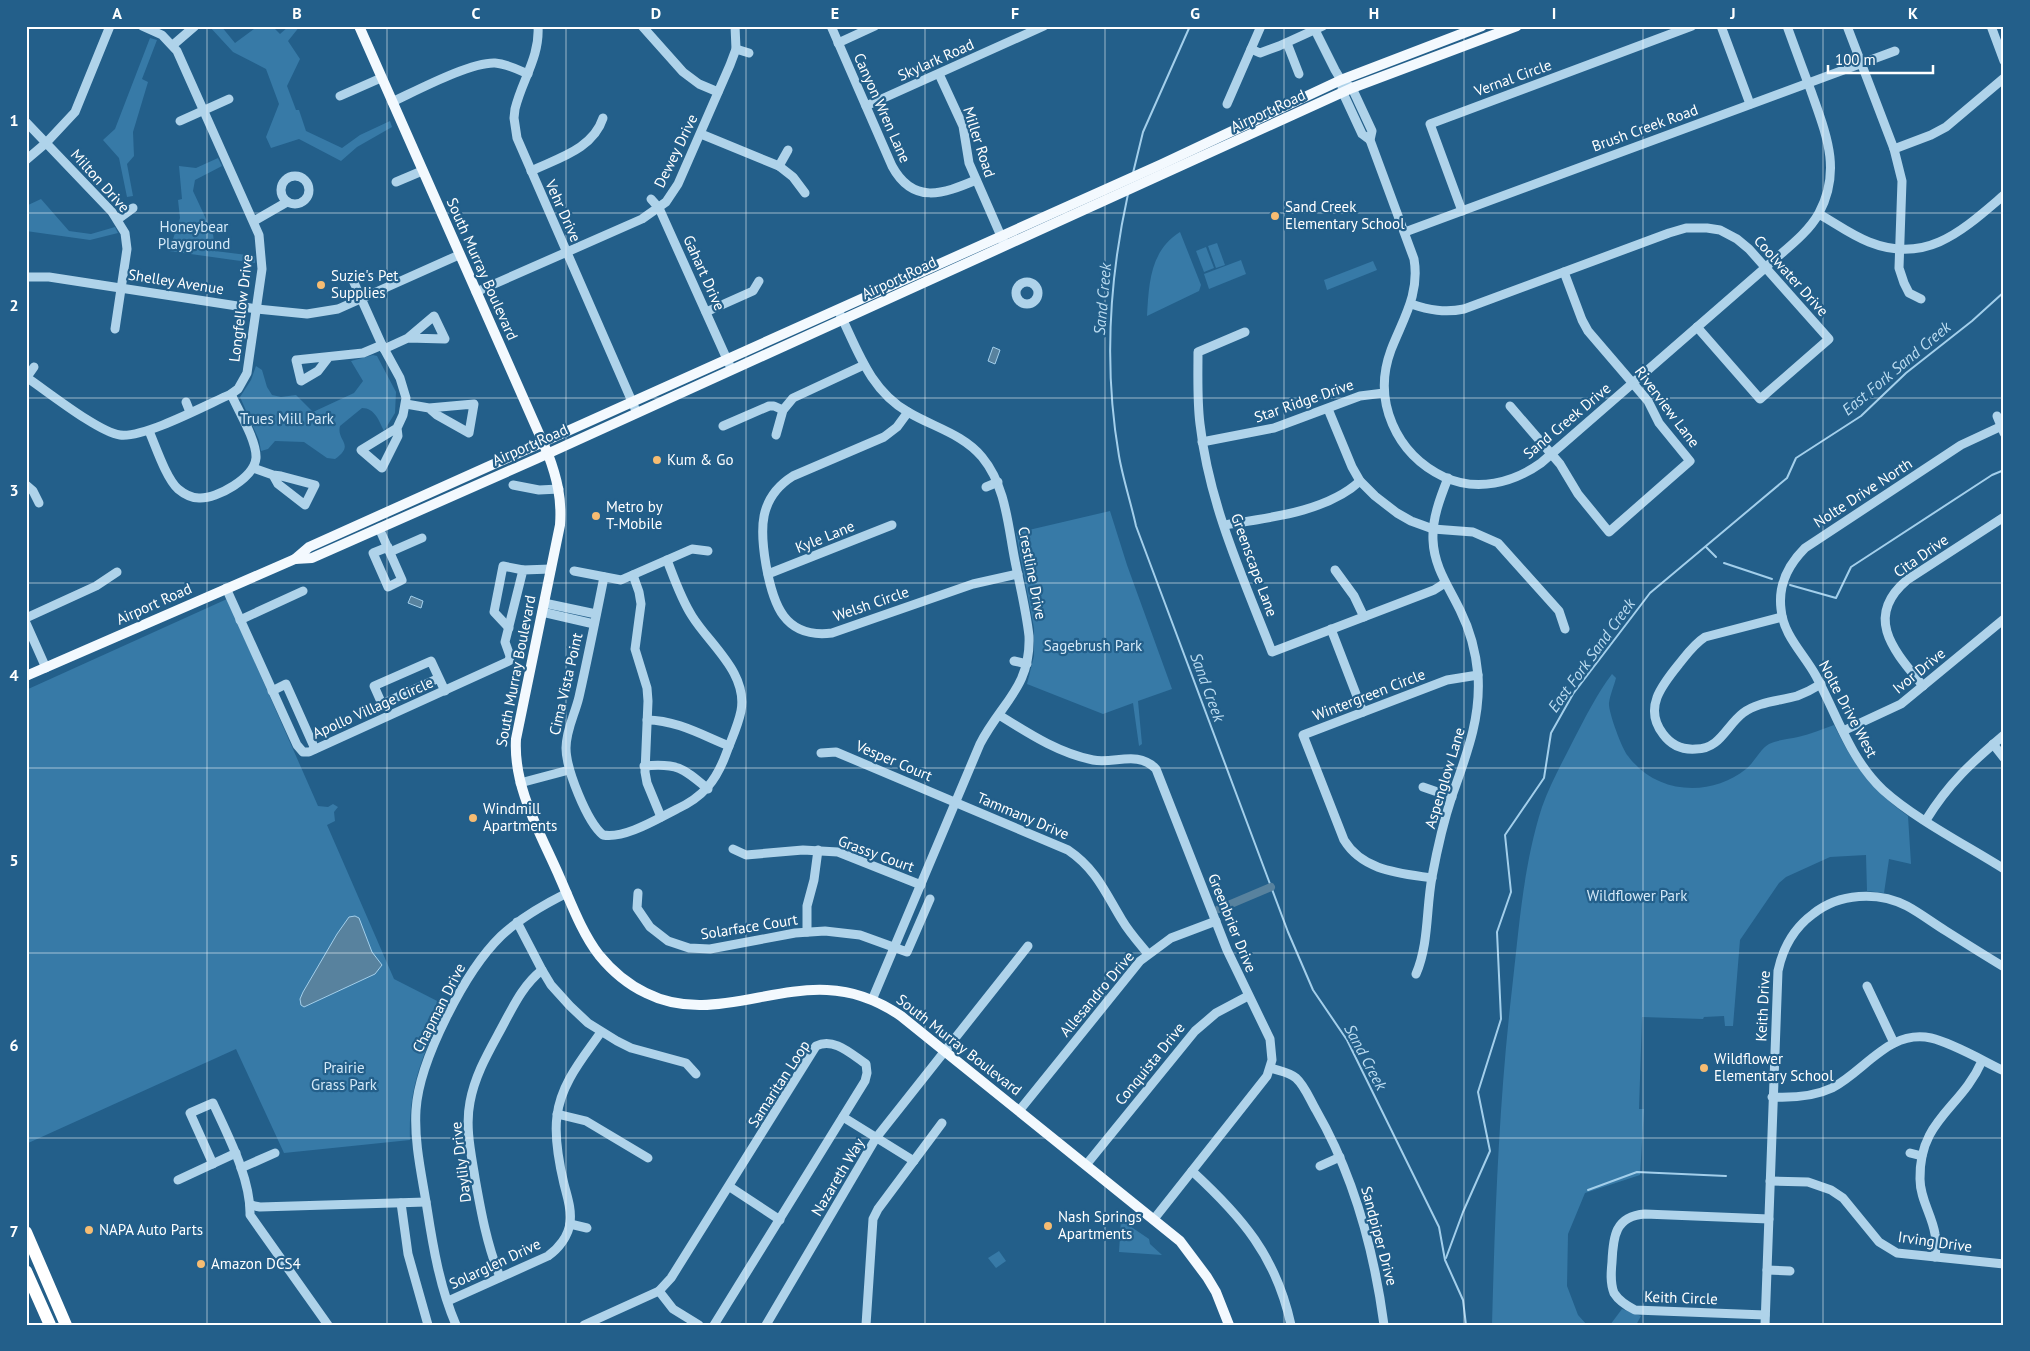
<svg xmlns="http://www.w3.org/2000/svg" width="2030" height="1351" viewBox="0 0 2030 1351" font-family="'PT Sans',sans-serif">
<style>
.green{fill:#377aa7}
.water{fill:#58829e;stroke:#a3cfeb}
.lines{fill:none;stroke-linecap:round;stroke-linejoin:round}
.stream{stroke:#a3cfeb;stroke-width:2}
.canal{stroke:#58829e;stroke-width:8}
.minor{stroke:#afd3ea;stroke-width:9}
.major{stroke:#f3f9fe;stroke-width:10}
.highway{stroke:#fff;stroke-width:12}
.grid{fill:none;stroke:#fff;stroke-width:1;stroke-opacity:0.55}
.poi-dot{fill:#f6bc72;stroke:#235f8a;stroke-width:2}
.labels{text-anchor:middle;stroke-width:4.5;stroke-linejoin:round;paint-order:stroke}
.street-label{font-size:15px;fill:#fff;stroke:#235f8a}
.poi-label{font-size:15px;fill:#fff;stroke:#235f8a;text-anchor:start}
.park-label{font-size:15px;fill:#d4e9f8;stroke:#235f8a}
.water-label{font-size:16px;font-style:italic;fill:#bbdcf1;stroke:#235f8a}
.neatline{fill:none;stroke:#fff;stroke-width:2}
.grid-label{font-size:16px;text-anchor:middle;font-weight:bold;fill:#fff}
</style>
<rect width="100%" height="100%" fill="#235f8a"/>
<!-- green -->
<g class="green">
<path d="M209 26H221L235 43 258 26H272L280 34 289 26H300L288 41 300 59 287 86 296 110H299L306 131 342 148 360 135 390 121 392 127 357 147 341 161 299 139 271 148 266 137 279 104 266 69 233 52Z"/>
<path d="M150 38 157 40 142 79 148 82 133 132 134 156 127 164 133 196 127 197 119 158 103 140 115 129Z"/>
<path d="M218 158 222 166 195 180 193 191 213 234 215 251 255 256V263L169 251 180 218 178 200 182 199 179 166 196 168Z"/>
<path d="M41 199 69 231 91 234 115 227 118 233 90 240 26 231V206Z"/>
<path d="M1180 232 1201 285 1199 291 1147 316C1149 283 1150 251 1180 232Z"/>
<path d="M1217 243 1225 265 1216 268 1208 246Z"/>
<path d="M1206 247 1214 268 1204 272 1196 251Z"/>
<path d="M1241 260 1246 274 1209 289 1204 274Z"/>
<path d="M1373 261 1377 270 1327 290 1324 280Z"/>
<path d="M373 355 377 356 396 392 395 413 384 431C379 421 375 408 362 408L340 426C336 441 356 444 335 459L327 458 304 442 275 441 268 449 261 451 259 440 240 397 251 380 256 366 262 370 267 387 272 395 281 397 296 395 313 412 354 393 363 381 351 361Z"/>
<path d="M1110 511 1127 565 1172 689 1138 701 1142 744 1139 746 1133 703 1103 714 1027 684 1034 656V628L1016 533Z"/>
<path d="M227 599 318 806 328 807 333 804 338 807 334 812 335 821 327 825 394 979 447 1006C423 1052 408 1087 410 1140L284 1153 236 1049 26 1144V690Z"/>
<path d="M1612 674 1616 678C1614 686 1610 695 1609 703 1608 711 1622 749 1628 756 1656 794 1710 798 1746 769 1754 763 1760 749 1769 744 1777 740 1789 739 1798 737 1811 734 1822 729 1834 725 1854 766 1871 789 1908 816L1911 864 1889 859 1884 893 1867 891 1866 855 1830 857 1786 877 1779 883 1740 940 1733 1026H1725L1724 1016 1704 1017 1703 1019 1642 1017 1639 1109H1644L1640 1175 1585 1193 1568 1234 1567 1286 1578 1315 1587 1325H1492C1495 1213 1499 1101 1512 989 1519 929 1523 866 1542 807 1550 784 1563 761 1574 739 1586 716 1597 694 1612 674Z"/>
<path d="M1121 1220 1149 1239 1150 1244 1162 1255 1119 1252Z"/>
<path d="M999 1251 1006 1261 996 1268 988 1258Z"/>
<path d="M1622 1309 1641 1316 1636 1325H1610Z"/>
</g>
<!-- water -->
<g class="water">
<path d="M993 347 1000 350 995 364 988 361Z"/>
<path d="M411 596 423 601 421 608 408 603Z"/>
<path d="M355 916 359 918 372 952 382 965 375 974 304 1007 301 1005 300 999 303 992 337 934 349 917Z"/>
</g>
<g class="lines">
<!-- stream -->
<g class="stream">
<path d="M1133 173 1143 132 1190 26"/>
<path d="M1128 194C1109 280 1104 369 1119 456 1123 479 1131 503 1136 526L1288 932 1313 990 1347 1040 1439 1227 1445 1260 1463 1300 1466 1325"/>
<path d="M1706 547 1716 557"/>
<path d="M1724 563 1772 579"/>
<path d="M1790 585 1836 598 1851 567 1992 475 2004 470"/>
<path d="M1588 1190 1637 1172 1726 1176"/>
<path d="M1446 1258 1463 1212 1490 1151 1478 1092 1501 1019 1497 932 1511 892 1505 835 1544 778 1551 733 1573 694 1650 593 1787 478 1796 458 1861 416 1906 373 1972 321 2004 292"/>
</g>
<!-- canal -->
<path class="canal" d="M1219 909 1271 887"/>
<!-- minor -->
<g class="minor">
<path d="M538 26C540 57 522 80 515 109L514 118 517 138 637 413"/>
<path d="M642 26 683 72 699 84 718 92"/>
<path d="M831 26 892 166C913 205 943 194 976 180"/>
<path d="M1721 26 1750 104"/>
<path d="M1847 26 1894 149 1931 135 1946 127 2004 78"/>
<path d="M1991 26 2004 61"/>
<path d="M1315 30 1335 70 1341 80 1352 88 1372 131 1370 140 1414 259C1420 294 1403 319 1391 350 1372 401 1396 454 1444 477 1477 492 1513 483 1541 463L1765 268C1783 251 1807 235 1819 213 1842 170 1826 134 1811 91 1803 70 1795 48 1787 26"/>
<path d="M838 43 875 26"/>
<path d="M1287 43 1299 74"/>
<path d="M173 45 195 26"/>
<path d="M736 49 749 53"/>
<path d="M1251 49 1260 53 1279 46 1323 26"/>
<path d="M939 74 963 126 969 163 1004 243"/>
<path d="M1342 87 1343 93 1362 134 1370 140"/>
<path d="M340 96 381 78"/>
<path d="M392 102C416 91 470 62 495 63 507 64 517 69 528 74"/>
<path d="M1227 104 1261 26"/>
<path d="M866 106 1044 26"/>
<path d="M180 121 229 99"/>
<path d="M26 122 112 212 125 233 127 249 115 329"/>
<path d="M701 134 779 166 793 177 805 193"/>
<path d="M1894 149 1902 181 1899 268 1904 283 1909 293 1921 299"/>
<path d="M26 160 46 143 75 112 110 26"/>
<path d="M779 166 788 150"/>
<path d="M531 171C558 158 593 149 603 118"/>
<circle cx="295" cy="190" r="14"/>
<path d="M396 182 422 171"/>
<path d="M651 199 659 208 730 366"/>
<path d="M1462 211 1430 124 1692 26"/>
<path d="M1819 214C1835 223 1851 235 1869 242 1927 265 1963 230 2004 195"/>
<path d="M118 219 133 208"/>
<path d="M254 221 287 202"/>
<path d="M1405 232 1895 51"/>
<path d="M351 276 382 345 400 378 406 398 403 415 397 428 361 450 382 468 398 436 397 428"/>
<path d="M26 277H49L257 309 307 314 338 309 459 255"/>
<circle cx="1027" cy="293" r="11"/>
<path d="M476 292 642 219 666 202 678 184 730 65 736 49 735 26"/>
<path d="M1411 304C1429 310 1445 313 1464 309L1669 233 1686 228H1707L1720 230 1737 239 1749 249 1829 339 1760 399 1697 327"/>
<path d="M706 312 753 291 759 281"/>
<path d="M840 314C858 351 870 390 908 412 933 427 963 434 982 457 1006 486 1008 526 1015 561 1020 586 1026 610 1029 636 1031 687 1001 703 980 744L872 1000"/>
<path d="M1245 332 1198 352C1198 376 1197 400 1200 424 1209 504 1243 578 1272 652L1434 590 1445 583"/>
<path d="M384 349 408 338 445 339 434 316 408 338"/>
<path d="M328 358 318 371 301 381 296 360 363 353 382 345"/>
<path d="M26 377C47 391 98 432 120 435 145 438 206 405 231 394L238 389 247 373 262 269 259 235 177 51 162 35 142 26"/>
<path d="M27 377 34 367"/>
<path d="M186 402 190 412"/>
<path d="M406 404 429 408 437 415 469 433 474 404 429 408"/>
<path d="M1510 406 1560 464 1578 494 1609 532 1690 461 1659 423 1648 401 1588 331 1582 320 1564 272"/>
<path d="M1328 409 1352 467 1360 481 1375 496 1397 513 1411 521 1433 529 1473 532 1498 543 1559 611 1565 629"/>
<path d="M908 412 897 427 884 437 793 476C758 498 760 530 766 565 773 604 784 639 832 633L973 584 1018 574"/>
<path d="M1997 416 2004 433"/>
<path d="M2004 425 1961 445 1805 548C1788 565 1778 585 1781 609 1783 635 1804 654 1816 676 1837 715 1850 759 1883 790 1915 819 1966 845 2004 869"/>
<path d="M723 426 769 406H774L783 410"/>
<path d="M149 431C156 447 166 478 178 489 184 494 192 498 199 498 217 499 254 478 256 458 257 441 238 410 231 394"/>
<path d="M776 435 783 410 793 398 864 365"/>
<path d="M1202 442 1274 428 1360 396 1384 393"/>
<path d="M253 468 273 475 278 484 305 505 315 485 281 476 273 475"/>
<path d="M26 485 33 491 39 503"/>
<path d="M513 485 539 490 559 489"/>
<path d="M986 487 998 482"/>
<path d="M1224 525C1267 518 1327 512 1360 481"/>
<path d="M379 528 402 580 388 587 373 553 388 547"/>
<path d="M390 552 422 538"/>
<path d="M1335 570 1354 596 1364 617"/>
<path d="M574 571 621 580 692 549 708 551"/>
<path d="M768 574 892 525"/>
<path d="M633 575 639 592 641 604 635 649 647 688 648 701 645 772 647 783 661 817"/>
<path d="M604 577C596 617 588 657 579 697 575 714 566 730 566 748 566 769 587 822 603 835 625 839 657 819 677 809 703 797 716 781 726 754 731 740 738 726 741 711 748 673 710 645 692 616 681 599 674 578 667 560"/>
<path d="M226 588 297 745 303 752H309L509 661 510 656 505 642 523 570 551 569"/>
<path d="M544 603 596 614"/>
<path d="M542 612 594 624"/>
<path d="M1782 617 1705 637C1694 644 1687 654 1679 664 1662 685 1643 708 1663 734 1671 745 1683 750 1696 749 1720 749 1726 726 1743 713 1757 702 1779 701 1797 696 1805 693 1813 689 1821 684"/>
<path d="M26 618 96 586 117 572"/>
<path d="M240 620 303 591"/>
<path d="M26 623 46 668"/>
<path d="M509 628 494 612 503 566 523 570"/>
<path d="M1331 629 1363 712"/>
<path d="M1014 661 1027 664"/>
<path d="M439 678 382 704 374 686 431 661 445 691"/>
<path d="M1923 686C1896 653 1862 618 1907 580L2004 517"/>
<path d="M272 691 286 684 315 749"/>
<path d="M999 715C1028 733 1058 753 1093 760 1115 764 1138 750 1156 769L1227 950 1270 1039 1272 1060 1267 1076 1154 1219"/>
<path d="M647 720C676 720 702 735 729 746"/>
<path d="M1843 731 1901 704 2004 619"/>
<path d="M1993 744 2004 758"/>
<path d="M821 753 836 752 1068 850C1096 869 1105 892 1122 920 1129 932 1139 943 1148 954"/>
<path d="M644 766C678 763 683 768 708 789"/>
<path d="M520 783 569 770"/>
<path d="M1423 787 1452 797"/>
<path d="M1926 820C1949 783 1971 763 2004 735"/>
<path d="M733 849 746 855 803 850 838 852 921 885"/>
<path d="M1432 878C1399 873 1363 871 1344 840L1303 735 1447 680 1478 675"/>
<path d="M638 893 637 908 650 927 668 941 689 948 710 949 795 933 825 931 860 935 907 952 930 899"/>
<path d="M517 922 542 970 551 985 570 1006 588 1023 617 1041 631 1048 686 1063 696 1074"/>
<path d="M807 932V906L814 880 818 850"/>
<path d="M1416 974C1429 944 1426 909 1432 877 1437 850 1443 823 1452 796 1466 756 1481 719 1478 675 1476 653 1470 630 1460 610 1449 587 1434 567 1433 540 1432 519 1440 498 1448 478"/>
<path d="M1867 986 1894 1043"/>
<path d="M1271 1068C1279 1071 1289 1072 1296 1078 1305 1086 1310 1100 1316 1110 1354 1176 1374 1250 1384 1325"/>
<path d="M1772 1097C1793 1098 1813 1097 1832 1088 1865 1071 1889 1029 1931 1038 1953 1043 1983 1061 2004 1071"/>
<path d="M1019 1111 1140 961 1171 938 1216 921"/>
<path d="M557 1114 586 1121 648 1158"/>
<path d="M843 1117 914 1161"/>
<path d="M1910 1153 1922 1156"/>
<path d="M213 1164 190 1113 213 1103C228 1136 251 1179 250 1215L328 1325"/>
<path d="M1086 1165 1195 1031 1216 1013 1248 996"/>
<path d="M1320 1166 1340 1157"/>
<path d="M241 1168 275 1153"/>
<path d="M1192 1171C1242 1217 1276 1256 1291 1325"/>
<path d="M178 1180 236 1153"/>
<path d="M1770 1181 1808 1182 1831 1190 1843 1198 1879 1242 1897 1253 2004 1264"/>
<path d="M730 1187 780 1220"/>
<path d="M401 1203 408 1254 428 1325"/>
<path d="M250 1205 260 1207 426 1202"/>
<path d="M570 1224 587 1228"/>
<path d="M1935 1257C1936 1249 1937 1241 1935 1234 1932 1215 1920 1199 1920 1179 1919 1119 1961 1109 1982 1061"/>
<path d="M1767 1270 1790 1271"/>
<path d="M500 1277C487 1245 481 1212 475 1178 471 1153 465 1127 470 1102 475 1075 488 1053 501 1029 513 1007 522 986 542 970"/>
<path d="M659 1291 673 1309 699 1325"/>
<path d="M448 1301 548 1256C558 1249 569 1236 570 1222 572 1210 567 1196 564 1184 559 1163 554 1138 557 1116 561 1083 583 1058 601 1032"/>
<path d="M1765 1315 1635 1310C1627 1306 1619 1301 1614 1293 1610 1283 1611 1272 1612 1262 1613 1237 1615 1216 1645 1214L1769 1219"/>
<path d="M456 1325C440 1288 433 1247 427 1208 422 1176 414 1143 416 1110 419 1061 465 971 501 936 520 918 543 905 567 893"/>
<path d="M584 1325 659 1291 671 1278 816 1046C834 1037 851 1054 866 1064L867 1073 865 1081 714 1325"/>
<path d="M766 1325 876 1138 1028 946"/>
<path d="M866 1325 873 1219 878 1209 942 1123"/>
<path d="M1765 1325 1778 971C1783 947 1794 928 1813 914 1839 893 1878 891 1907 906 1920 913 1933 923 1946 931 1965 943 1984 955 2004 967"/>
</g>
<!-- major -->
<g class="major">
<path d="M359 26 548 454C557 478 562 499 560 525L516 739C513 788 541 834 560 878 571 903 582 933 599 955 612 971 627 984 646 993 705 1023 766 987 827 990 854 991 879 1001 901 1016L1180 1241 1207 1277 1216 1292 1229 1325"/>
<path d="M295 559 312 558 536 459 1352 88 1517 26"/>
<path d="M26 676 295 559 309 547 1162 164 1341 80 1482 26"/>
</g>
<!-- highway -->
<g class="highway">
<path d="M26 1232 66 1325"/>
<path d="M26 1271 50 1325"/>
</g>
</g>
<!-- grid -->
<path class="grid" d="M207 26V1325M387 26V1325M566 26V1325M746 26V1325M925 26V1325M1105 26V1325M1284 26V1325M1464 26V1325M1643 26V1325M1823 26V1325M26 213H2004M26 398H2004M26 583H2004M26 768H2004M26 953H2004M26 1138H2004"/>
<!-- markers -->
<g class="poi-dot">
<circle cx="1275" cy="216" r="5"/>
<circle cx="321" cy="285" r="5"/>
<circle cx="657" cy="460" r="5"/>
<circle cx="596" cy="516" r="5"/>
<circle cx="473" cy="818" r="5"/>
<circle cx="1704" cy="1068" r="5"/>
<circle cx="1048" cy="1226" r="5"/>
<circle cx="89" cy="1230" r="5"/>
<circle cx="201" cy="1264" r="5"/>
</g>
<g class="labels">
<!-- street labels -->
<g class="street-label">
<text transform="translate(936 60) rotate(-24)" y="5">Skylark Road</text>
<text transform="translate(1513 78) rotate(-20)" y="5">Vernal Circle</text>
<text transform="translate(882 108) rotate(66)" y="5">Canyon Wren Lane</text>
<text transform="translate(1268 111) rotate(-25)" y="5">Airport Road</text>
<text transform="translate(1645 128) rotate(-20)" y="5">Brush Creek Road</text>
<text transform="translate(979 142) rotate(72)" y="5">Miller Road</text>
<text transform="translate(676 151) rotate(-64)" y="5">Dewey Drive</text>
<text transform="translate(100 181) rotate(48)" y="5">Milton Drive</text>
<text transform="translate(563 211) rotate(66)" y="5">Vehr Drive</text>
<text transform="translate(482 269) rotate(66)" y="5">South Murray Boulevard</text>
<text transform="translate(704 273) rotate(66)" y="5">Gahart Drive</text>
<text transform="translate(1791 276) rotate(48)" y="5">Coolwater Drive</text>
<text transform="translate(899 278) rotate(-25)" y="5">Airport Road</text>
<text transform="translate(176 282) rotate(9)" y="5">Shelley Avenue</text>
<text transform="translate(241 308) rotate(-83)" y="5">Longfellow Drive</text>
<text transform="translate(1304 401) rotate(-19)" y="5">Star Ridge Drive</text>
<text transform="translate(1667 407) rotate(53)" y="5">Riverview Lane</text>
<text transform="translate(1567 421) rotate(-40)" y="5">Sand Creek Drive</text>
<text transform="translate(530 445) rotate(-24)" y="5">Airport Road</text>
<text transform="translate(1863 493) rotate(-33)" y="5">Nolte Drive North</text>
<text transform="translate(825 537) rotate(-22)" y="5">Kyle Lane</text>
<text transform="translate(1921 556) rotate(-35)" y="5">Cita Drive</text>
<text transform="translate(1254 565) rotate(70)" y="5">Greenscape Lane</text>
<text transform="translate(1032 573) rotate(79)" y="5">Crestline Drive</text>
<text transform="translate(154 604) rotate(-24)" y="5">Airport Road</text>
<text transform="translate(871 604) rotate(-19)" y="5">Welsh Circle</text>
<text transform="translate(516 671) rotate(-79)" y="5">South Murray Boulevard</text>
<text transform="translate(1919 671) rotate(-39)" y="5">Ivor Drive</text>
<text transform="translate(566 684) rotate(-77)" y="5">Cima Vista Point</text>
<text transform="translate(1369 695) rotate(-21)" y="5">Wintergreen Circle</text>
<text transform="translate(373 708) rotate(-24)" y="5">Apollo Village Circle</text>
<text transform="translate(1848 709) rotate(62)" y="5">Nolte Drive West</text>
<text transform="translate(894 761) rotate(23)" y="5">Vesper Court</text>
<text transform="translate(1445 778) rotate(-73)" y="5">Aspenglow Lane</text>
<text transform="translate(1023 816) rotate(23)" y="5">Tammany Drive</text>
<text transform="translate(876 854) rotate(20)" y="5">Grassy Court</text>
<text transform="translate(1232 923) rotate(68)" y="5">Greenbrier Drive</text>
<text transform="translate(749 927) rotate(-9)" y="5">Solarface Court</text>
<text transform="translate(1097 994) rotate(-50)" y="5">Allesandro Drive</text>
<text transform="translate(1763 1006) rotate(-87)" y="5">Keith Drive</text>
<text transform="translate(439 1008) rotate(-63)" y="5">Chapman Drive</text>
<text transform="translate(959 1045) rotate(38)" y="5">South Murray Boulevard</text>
<text transform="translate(1150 1064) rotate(-51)" y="5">Conquista Drive</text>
<text transform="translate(779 1084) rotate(-57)" y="5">Samaritan Loop</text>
<text transform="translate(461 1162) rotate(-97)" y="5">Daylily Drive</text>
<text transform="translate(838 1177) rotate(-59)" y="5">Nazareth Way</text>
<text transform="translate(1379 1236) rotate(75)" y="5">Sandpiper Drive</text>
<text transform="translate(1935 1242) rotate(8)" y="5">Irving Drive</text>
<text transform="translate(495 1264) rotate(-25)" y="5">Solarglen Drive</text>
<text transform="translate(1681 1298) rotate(2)" y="5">Keith Circle</text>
</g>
<!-- poi labels -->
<g class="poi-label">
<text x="1285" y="212">Sand Creek<tspan x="1285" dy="17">Elementary School</tspan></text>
<text x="331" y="281">Suzie's Pet<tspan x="331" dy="17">Supplies</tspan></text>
<text x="667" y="465">Kum &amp; Go</text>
<text x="606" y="512">Metro by<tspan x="606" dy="17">T-Mobile</tspan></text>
<text x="483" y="814">Windmill<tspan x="483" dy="17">Apartments</tspan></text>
<text x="1714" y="1064">Wildflower<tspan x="1714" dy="17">Elementary School</tspan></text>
<text x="1058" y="1222">Nash Springs<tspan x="1058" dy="17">Apartments</tspan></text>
<text x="99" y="1235">NAPA Auto Parts</text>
<text x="211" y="1269">Amazon DCS4</text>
</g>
<!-- park labels -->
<g class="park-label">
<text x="194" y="232">Honeybear<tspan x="194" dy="17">Playground</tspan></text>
<text x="287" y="424">Trues Mill Park</text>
<text x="1093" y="651">Sagebrush Park</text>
<text x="1637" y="901">Wildflower Park</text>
<text x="344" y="1073">Prairie<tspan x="344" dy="17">Grass Park</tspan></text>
</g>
<!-- water labels -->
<g class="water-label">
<text transform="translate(1102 299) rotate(-85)" y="6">Sand Creek</text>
<text transform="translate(1896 368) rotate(-40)" y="6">East Fork Sand Creek</text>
<text transform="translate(1591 655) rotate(-54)" y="6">East Fork Sand Creek</text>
<text transform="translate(1208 687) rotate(70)" y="6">Sand Creek</text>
<text transform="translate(1366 1057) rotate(62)" y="6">Sand Creek</text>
</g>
</g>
<!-- border -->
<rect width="2030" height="1351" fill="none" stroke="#235f8a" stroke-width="55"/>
<!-- scale -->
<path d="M1828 65v8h105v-8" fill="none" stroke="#ffffff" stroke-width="2.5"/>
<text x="1835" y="65" font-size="15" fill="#ffffff" stroke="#235f8a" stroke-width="4" paint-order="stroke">100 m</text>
<rect x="28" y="28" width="1974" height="1296" class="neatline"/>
<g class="grid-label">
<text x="117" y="19">A</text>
<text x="297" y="19">B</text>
<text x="476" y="19">C</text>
<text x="656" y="19">D</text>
<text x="835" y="19">E</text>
<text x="1015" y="19">F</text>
<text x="1195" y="19">G</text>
<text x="1374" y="19">H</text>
<text x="1554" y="19">I</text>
<text x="1733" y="19">J</text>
<text x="1913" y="19">K</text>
<text x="14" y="126">1</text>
<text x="14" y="311">2</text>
<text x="14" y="496">3</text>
<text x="14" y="681">4</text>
<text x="14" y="866">5</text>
<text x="14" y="1051">6</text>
<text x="14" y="1237">7</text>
</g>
</svg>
